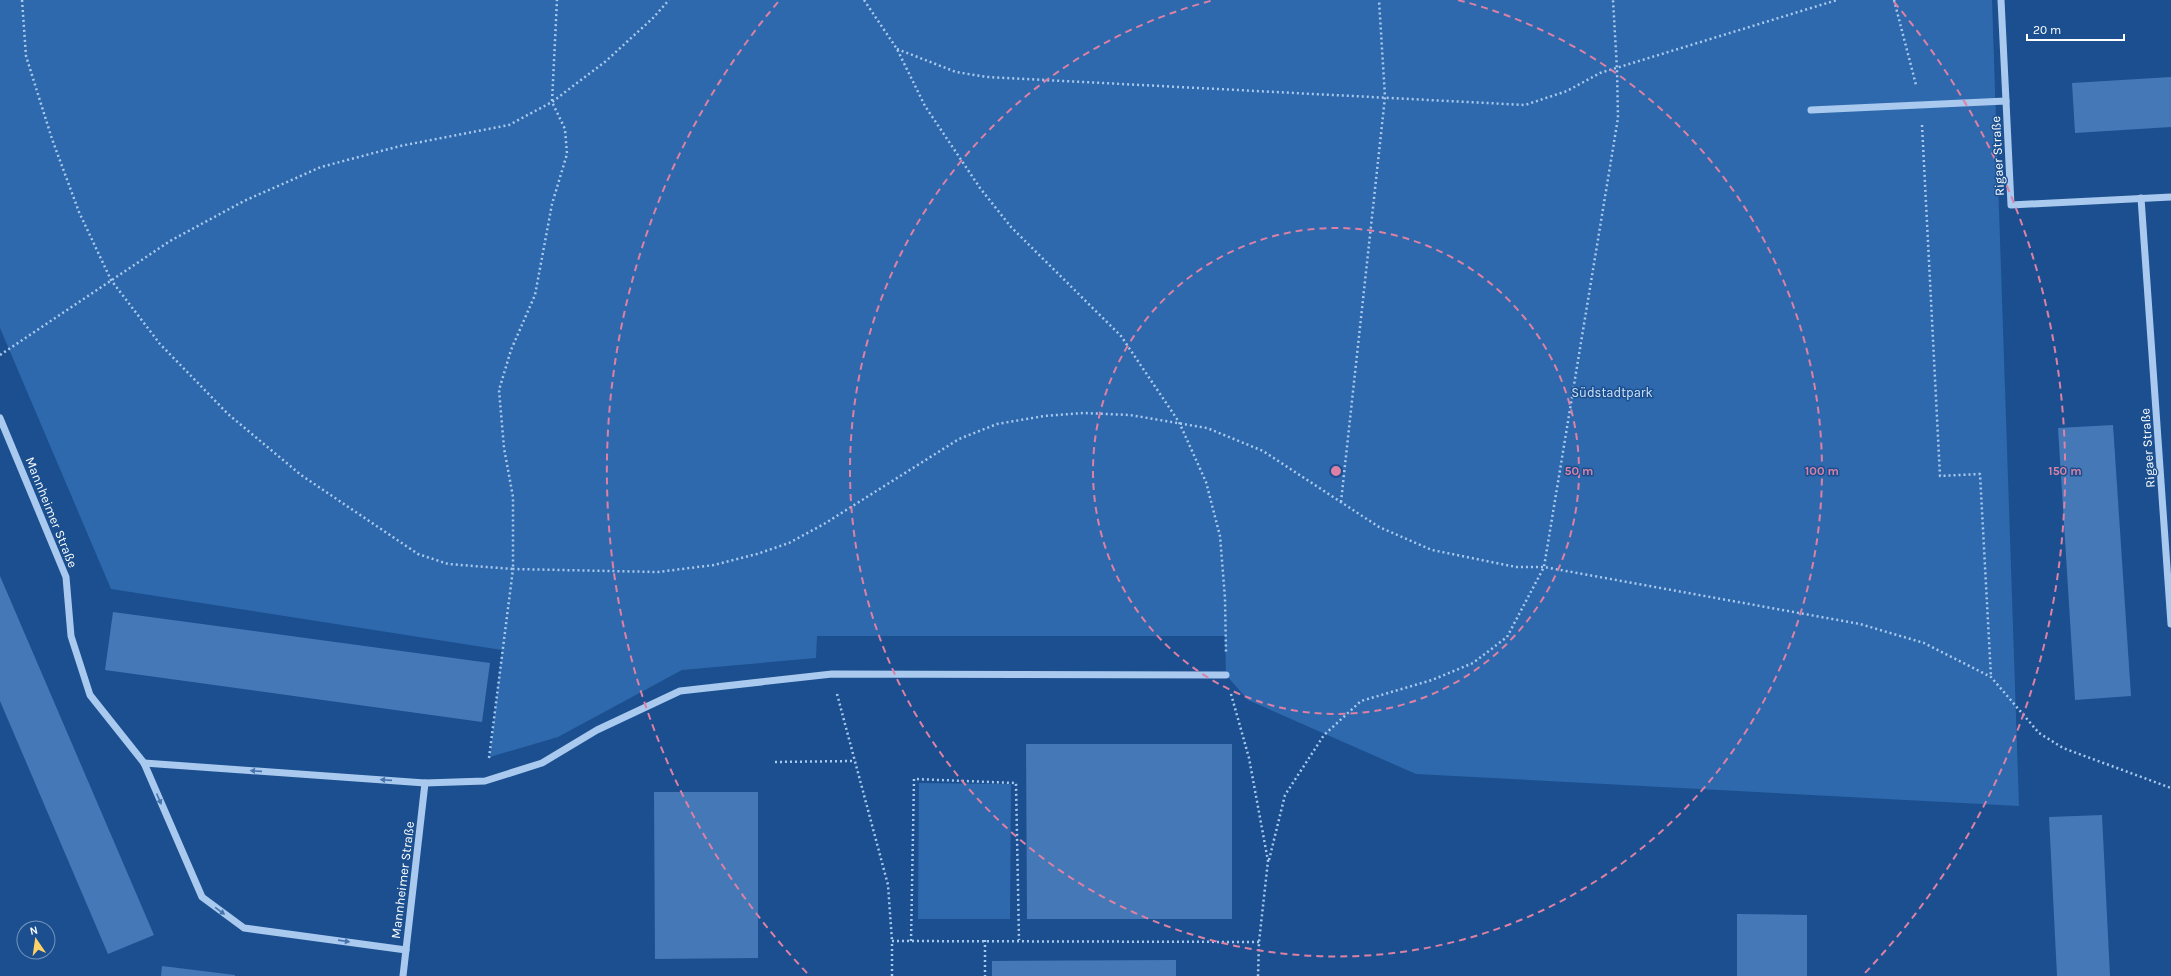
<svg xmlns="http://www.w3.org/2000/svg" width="2171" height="976" viewBox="0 0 2171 976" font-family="Karla,sans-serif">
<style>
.green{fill:#2e69ad}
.building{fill:#4478b7}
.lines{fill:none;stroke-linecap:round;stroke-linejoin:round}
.path{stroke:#a9c9ee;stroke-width:2.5;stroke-dasharray:2 3;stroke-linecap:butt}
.minor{stroke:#a9c9ee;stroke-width:7}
.oneway{fill:#4674ac}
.ring{fill:none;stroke:#dd80a5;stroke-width:2;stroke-dasharray:7 5}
.labels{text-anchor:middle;stroke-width:3;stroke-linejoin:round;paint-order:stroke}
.street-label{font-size:13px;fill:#fff;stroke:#1b4f8f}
.park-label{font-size:13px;fill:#cfe3fa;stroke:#1b4f8f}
.centre{fill:#dd80a5;stroke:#1b4f8f;stroke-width:2}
.ring-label{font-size:12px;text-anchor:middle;font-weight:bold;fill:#dd80a5;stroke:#1b4f8f;stroke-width:3;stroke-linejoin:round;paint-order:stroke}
</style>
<rect width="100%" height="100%" fill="#1b4f8f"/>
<!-- green -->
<g class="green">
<path d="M0 0H1992L2019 806 1416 774 1248 700 1226 675 1225 636H817L816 658 682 670 558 737 490 757 502 650 111 589 0 328Z"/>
<path d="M919 783 1011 784 1010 919H918Z"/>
</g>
<!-- building -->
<g class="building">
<path d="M2171 77V127L2075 133 2072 83Z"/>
<path d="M2113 425 2131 696 2075 700 2058 428Z"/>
<path d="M0 576 154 935 108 954 0 701Z"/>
<path d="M113 612 490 663 482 722 105 670Z"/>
<path d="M1026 744H1232V919H1027Z"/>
<path d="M654 792H758V958L655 959Z"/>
<path d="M2102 815 2110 976H2057L2049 817Z"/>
<path d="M1737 914 1807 915V976H1737Z"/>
<path d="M1176 960V976H992V961Z"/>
<path d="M162 966 235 975V976H161Z"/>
</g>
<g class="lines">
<!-- path -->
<g class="path">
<path d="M22 0 26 56 52 139 79 212 111 280 160 344 228 414 301 475 418 554 448 564 513 569V497L504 448 499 390 511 350 535 295 552 204 567 154 565 129 552 102 557 0"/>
<path d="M864 0 897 49 925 106 980 188 1011 227 1121 336 1179 422 1206 482 1220 536 1225 598 1226 654"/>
<path d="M1894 0 1916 85"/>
<path d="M897 49 956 72 987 77 1525 105 1567 91 1600 73 1837 0"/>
<path d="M1922 125 1940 476 1980 474 1991 677"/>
<path d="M0 355 170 241 244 201 321 167 400 146 509 125 552 102 606 61 653 18 669 0"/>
<path d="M1341 502 1385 97 1379 0"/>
<path d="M837 694 888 885 892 941"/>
<path d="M1231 694 1249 758 1268 861 1259 942 1258 976"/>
<path d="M489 758 513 569 658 572 714 565 757 554 789 543 824 524 959 439 997 424 1044 416 1084 413 1130 415 1207 428 1263 451 1379 527 1432 550 1516 567H1544L1860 624 1924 643 1991 677 2039 733 2063 748 2171 788"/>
<path d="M775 762 854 761"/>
<path d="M1269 860 1285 795 1324 735 1361 701 1432 680 1473 663 1507 637 1544 567 1618 118 1617 69 1613 0"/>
<path d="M985 940V976"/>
<path d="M911 941 914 779 1016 783 1019 940"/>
<path d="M892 976V941L1259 942"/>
</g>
<!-- minor -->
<g class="minor">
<path d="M2001 0 2006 101"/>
<path d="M1811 110 2006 101 2011 205 2171 197"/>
<path d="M2141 198 2171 624"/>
<path d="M0 418 66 577 71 636 90 695 144 763 202 897 244 928 406 950"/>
<path d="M144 763 425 783 485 781 542 763 597 730 680 691 832 674 1226 675"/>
<path d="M403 976 425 783"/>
</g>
</g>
<!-- one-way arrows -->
<defs><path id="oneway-solid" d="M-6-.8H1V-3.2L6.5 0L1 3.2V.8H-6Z"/></defs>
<g class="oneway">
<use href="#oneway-solid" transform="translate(256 771) rotate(-176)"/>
<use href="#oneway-solid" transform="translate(386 780) rotate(-176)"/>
<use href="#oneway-solid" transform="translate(159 799) rotate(67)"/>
<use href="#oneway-solid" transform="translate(220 911) rotate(36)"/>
<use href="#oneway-solid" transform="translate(344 941) rotate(8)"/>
</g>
<!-- distance rings -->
<g class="ring">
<circle cx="1336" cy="471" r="243"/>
<path d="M1458 0A486 486 0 1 1 1214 0"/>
<path d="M807 973A729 729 0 0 1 778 2M1894 2A729 729 0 0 1 1865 973"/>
</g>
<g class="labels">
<!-- street labels -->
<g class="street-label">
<text transform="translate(1997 156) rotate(-93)" y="5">Rigaer Straße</text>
<text transform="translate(2147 448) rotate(-94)" y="5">Rigaer Straße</text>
<text transform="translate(52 512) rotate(68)" y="5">Mannheimer Straße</text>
<text transform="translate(402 880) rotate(-83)" y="5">Mannheimer Straße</text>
</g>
<!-- park labels -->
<g class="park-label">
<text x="1612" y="397">Südstadtpark</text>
</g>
</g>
<circle cx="1336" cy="471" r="6" class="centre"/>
<g class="ring-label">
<text x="1579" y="475">50 m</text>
<text x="1822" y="475">100 m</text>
<text x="2065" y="475">150 m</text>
</g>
<!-- north arrow -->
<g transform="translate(36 940) rotate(347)"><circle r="19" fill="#1b4f8f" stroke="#7695bc"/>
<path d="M0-3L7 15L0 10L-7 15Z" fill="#ffd166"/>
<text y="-6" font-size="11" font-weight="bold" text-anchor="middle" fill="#ffffff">N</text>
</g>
<!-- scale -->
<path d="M2027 34v6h97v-6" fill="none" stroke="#ffffff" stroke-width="2"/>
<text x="2033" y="34" font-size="12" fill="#ffffff" stroke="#1b4f8f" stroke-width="3" paint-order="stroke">20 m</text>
</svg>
